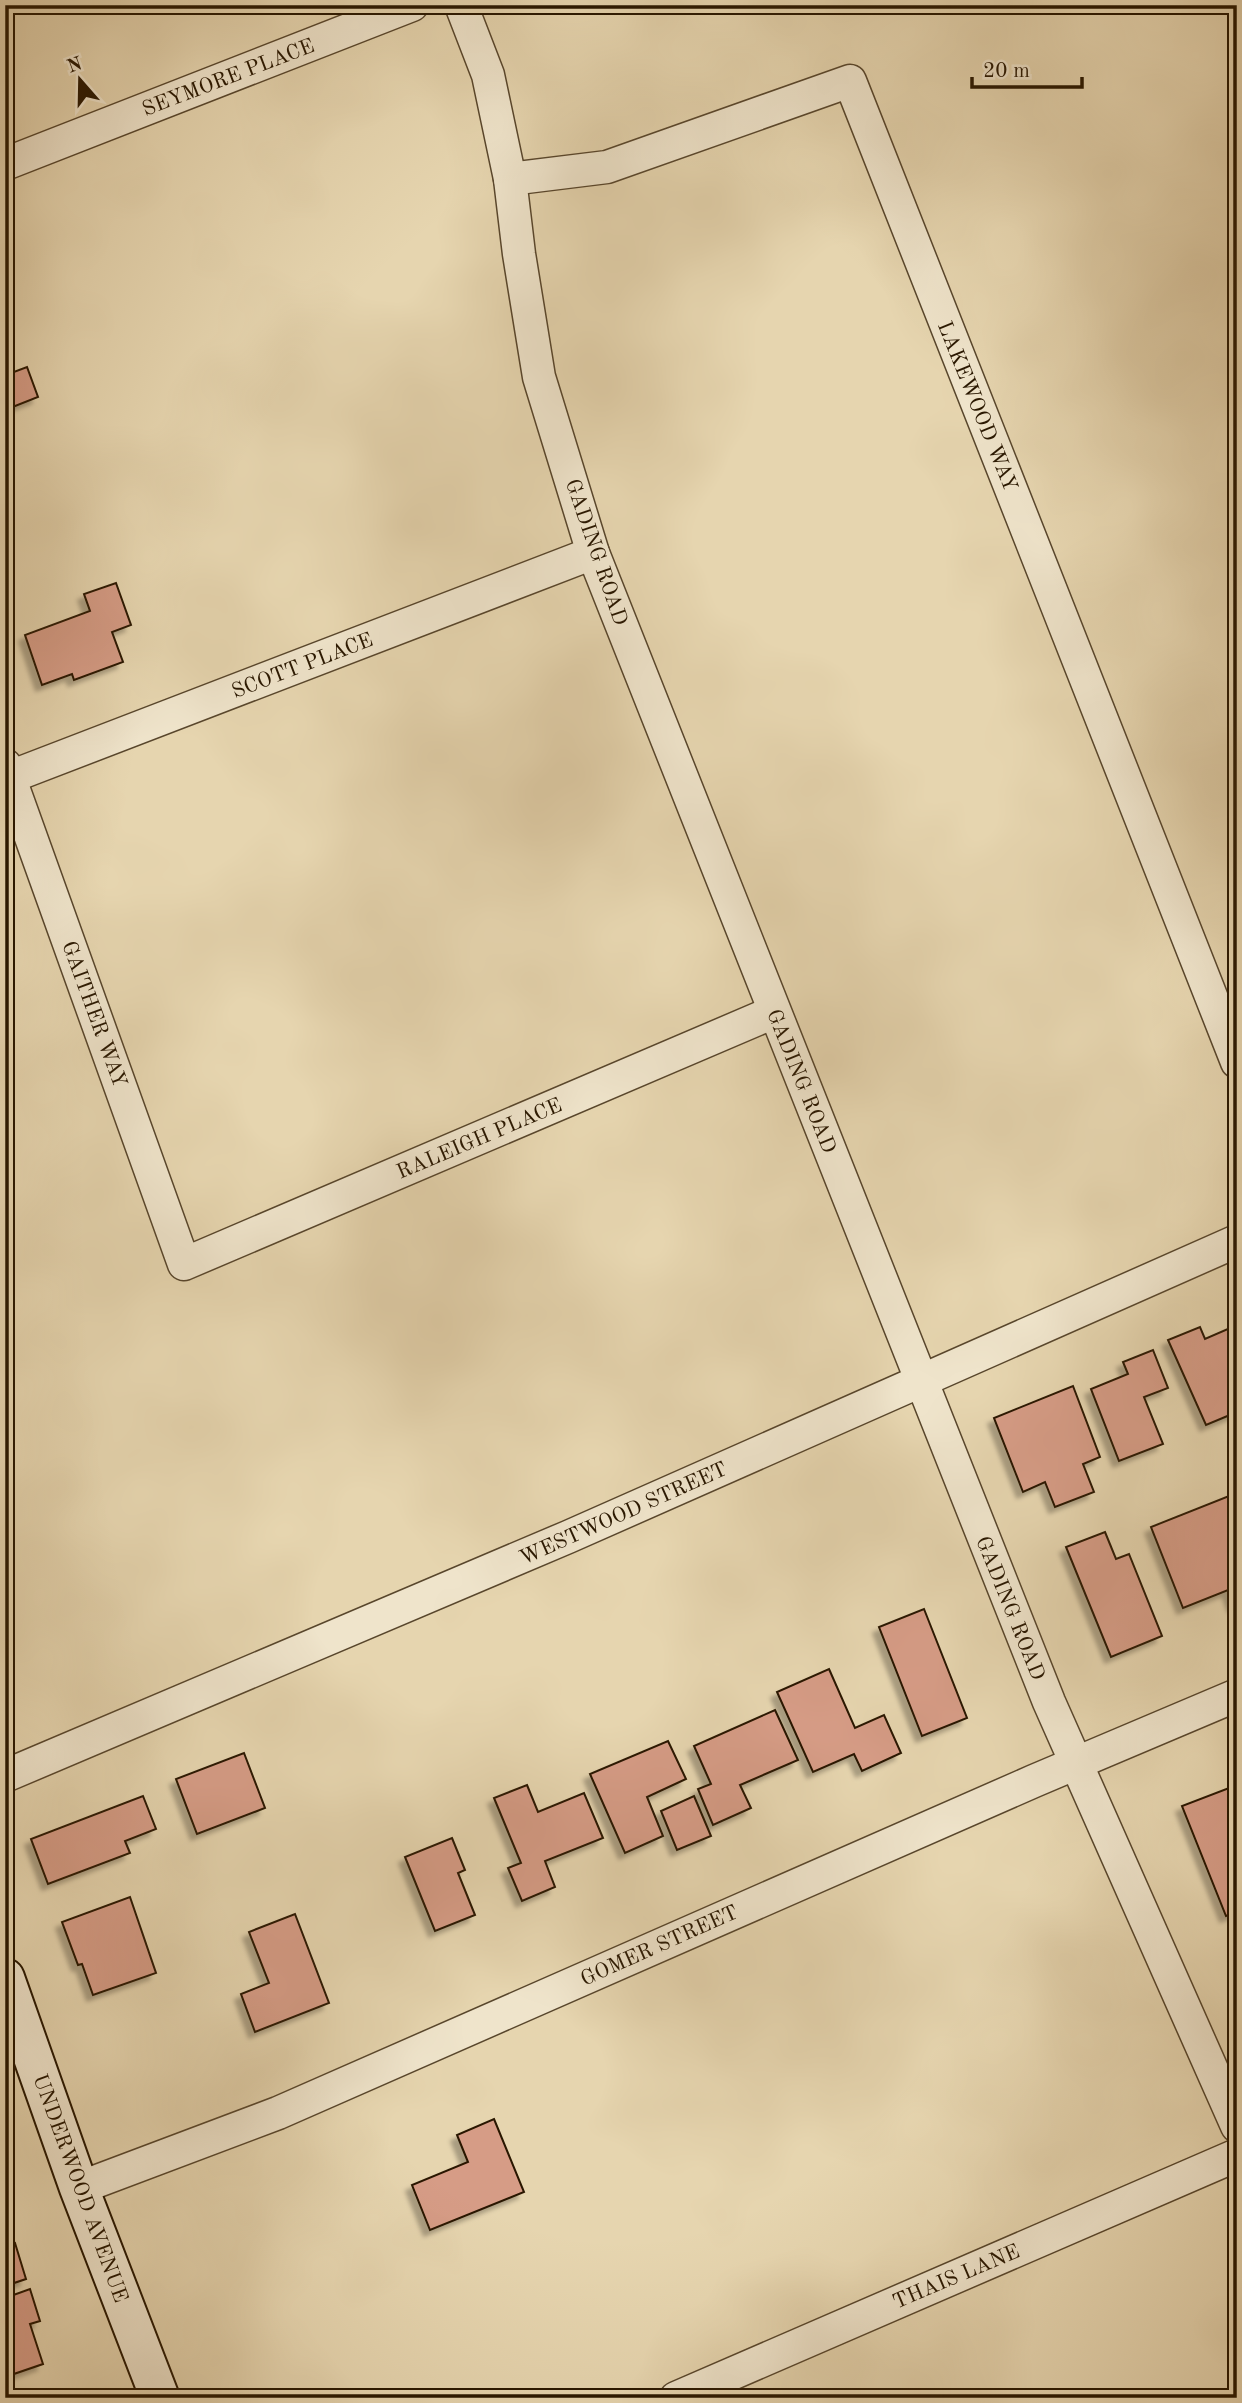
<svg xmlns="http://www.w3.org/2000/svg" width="1242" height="2403" viewBox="0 0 1242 2403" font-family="'Old Standard TT',serif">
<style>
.building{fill:#d69c86;stroke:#291700;stroke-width:2;filter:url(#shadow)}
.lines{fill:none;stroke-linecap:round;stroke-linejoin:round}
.street-casing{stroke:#58462c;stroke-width:35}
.secondary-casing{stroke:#291700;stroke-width:42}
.street{stroke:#efe4cb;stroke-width:32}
.secondary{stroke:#efe4cb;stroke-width:38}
.labels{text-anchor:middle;stroke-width:6;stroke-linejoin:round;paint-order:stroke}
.street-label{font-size:21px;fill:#291700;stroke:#efe4cb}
</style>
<defs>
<filter id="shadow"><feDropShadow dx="-6" dy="6" stdDeviation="2" flood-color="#0004"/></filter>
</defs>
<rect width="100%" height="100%" fill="#e6d5af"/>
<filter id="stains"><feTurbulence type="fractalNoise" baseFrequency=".00286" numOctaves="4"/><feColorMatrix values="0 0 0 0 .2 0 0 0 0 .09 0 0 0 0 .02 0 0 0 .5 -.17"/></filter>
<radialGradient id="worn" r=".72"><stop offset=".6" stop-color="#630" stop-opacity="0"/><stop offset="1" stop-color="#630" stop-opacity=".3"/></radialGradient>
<!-- building -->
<g class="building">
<path d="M5 348 14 372 27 367 38 397 5 410Z"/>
<path d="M116 583 131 625 112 632 123 662 74 680 72 674 42 685 25 635 90 611 84 594Z"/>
<path d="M1237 1325V1412L1206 1425 1168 1340 1200 1327 1205 1339Z"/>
<path d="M1153 1350 1168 1388 1144 1397 1163 1444 1119 1461 1091 1389 1128 1374 1123 1362Z"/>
<path d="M1073 1386 1100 1457 1083 1464 1094 1492 1055 1507 1045 1482 1023 1492 994 1418Z"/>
<path d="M1229 1496 1237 1516V1605L1234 1606 1228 1590 1183 1608 1151 1527Z"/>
<path d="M1105 1532 1116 1559 1129 1554 1162 1636 1111 1657 1066 1547Z"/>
<path d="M924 1609 967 1718 922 1736 879 1627Z"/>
<path d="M829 1669 855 1728 884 1715 901 1753 862 1771 854 1754 813 1772 777 1692Z"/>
<path d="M775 1710 798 1760 740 1785 751 1808 713 1825 698 1789 711 1784 694 1746Z"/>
<path d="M668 1741 686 1779 647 1797 663 1836 625 1853 590 1774Z"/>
<path d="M244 1753 265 1808 197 1834 176 1779Z"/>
<path d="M527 1785 538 1812 584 1793 603 1838 545 1861 555 1887 522 1901 508 1868 521 1863 494 1798Z"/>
<path d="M1229 1788 1237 1807V1912L1226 1916 1182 1806Z"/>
<path d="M143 1796 156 1829 125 1841 130 1853 48 1884 31 1839Z"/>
<path d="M694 1796 711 1836 677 1850 661 1811Z"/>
<path d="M452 1838 465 1870 458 1873 475 1915 435 1931 405 1857Z"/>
<path d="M130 1897 156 1973 93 1995 82 1964 78 1965 62 1922Z"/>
<path d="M295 1914 329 2003 255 2032 241 1994 269 1983 249 1932Z"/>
<path d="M494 2119 524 2192 430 2230 412 2185 468 2162 457 2135Z"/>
<path d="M15 2243 26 2279 5 2286V2246Z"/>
<path d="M30 2289 40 2321 30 2324 43 2364 5 2377V2298Z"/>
</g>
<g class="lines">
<!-- street casing -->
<g class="street-casing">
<g id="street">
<path d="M461 5 488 75 510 179 519 254 539 377 593 553 1049 1702 1237 2126"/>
<path d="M5 164 412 5"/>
<path d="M510 179 607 167 850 81 1237 1062"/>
<path d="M5 765 184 1264 774 1012"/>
<path d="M10 777 593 553"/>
<path d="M5 1776 568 1537 1237 1241"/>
<path d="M79 2188 278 2113 1034 1781 1237 1695"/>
<path d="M676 2398 1237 2155"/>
</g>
</g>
<!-- secondary casing -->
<g class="secondary-casing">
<path id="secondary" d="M5 1978 79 2188 160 2398"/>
</g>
<!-- street -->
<use href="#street" class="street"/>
<!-- secondary -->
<use href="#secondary" class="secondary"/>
</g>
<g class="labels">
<!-- street labels -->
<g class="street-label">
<text transform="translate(228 77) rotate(-21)" y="7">SEYMORE PLACE</text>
<text transform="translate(978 406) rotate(68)" y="7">LAKEWOOD WAY</text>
<text transform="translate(597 552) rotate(71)" y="7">GADING ROAD</text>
<text transform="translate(302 665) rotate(-21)" y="7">SCOTT PLACE</text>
<text transform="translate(95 1014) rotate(70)" y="7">GAITHER WAY</text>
<text transform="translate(802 1081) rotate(68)" y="7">GADING ROAD</text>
<text transform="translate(479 1138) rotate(-23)" y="7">RALEIGH PLACE</text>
<text transform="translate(623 1513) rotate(-24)" y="7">WESTWOOD STREET</text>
<text transform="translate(1011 1608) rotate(68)" y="7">GADING ROAD</text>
<text transform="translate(659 1945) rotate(-24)" y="7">GOMER STREET</text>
<text transform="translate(81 2188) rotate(70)" y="7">UNDERWOOD AVENUE</text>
<text transform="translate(956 2276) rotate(-23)" y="7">THAIS LANE</text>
</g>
</g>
<!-- margin -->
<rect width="1242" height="2403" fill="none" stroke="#e6d5af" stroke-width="28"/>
<rect x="7" y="7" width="1228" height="2389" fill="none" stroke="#291700" stroke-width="3.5"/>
<rect x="14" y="14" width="1214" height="2375" fill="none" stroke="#291700" stroke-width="2"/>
<!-- north arrow -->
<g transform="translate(80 80) rotate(340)" stroke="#efe4cb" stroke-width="5" paint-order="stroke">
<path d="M0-5L12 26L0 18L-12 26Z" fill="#291700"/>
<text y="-10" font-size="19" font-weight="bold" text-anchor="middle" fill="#291700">N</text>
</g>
<!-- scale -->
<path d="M972 77v10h110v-10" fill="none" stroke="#291700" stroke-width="3.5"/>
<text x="983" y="77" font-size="21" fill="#291700" stroke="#efe4cb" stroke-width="5" paint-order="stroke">20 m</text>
<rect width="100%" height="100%" filter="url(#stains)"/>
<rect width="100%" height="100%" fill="url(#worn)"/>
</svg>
